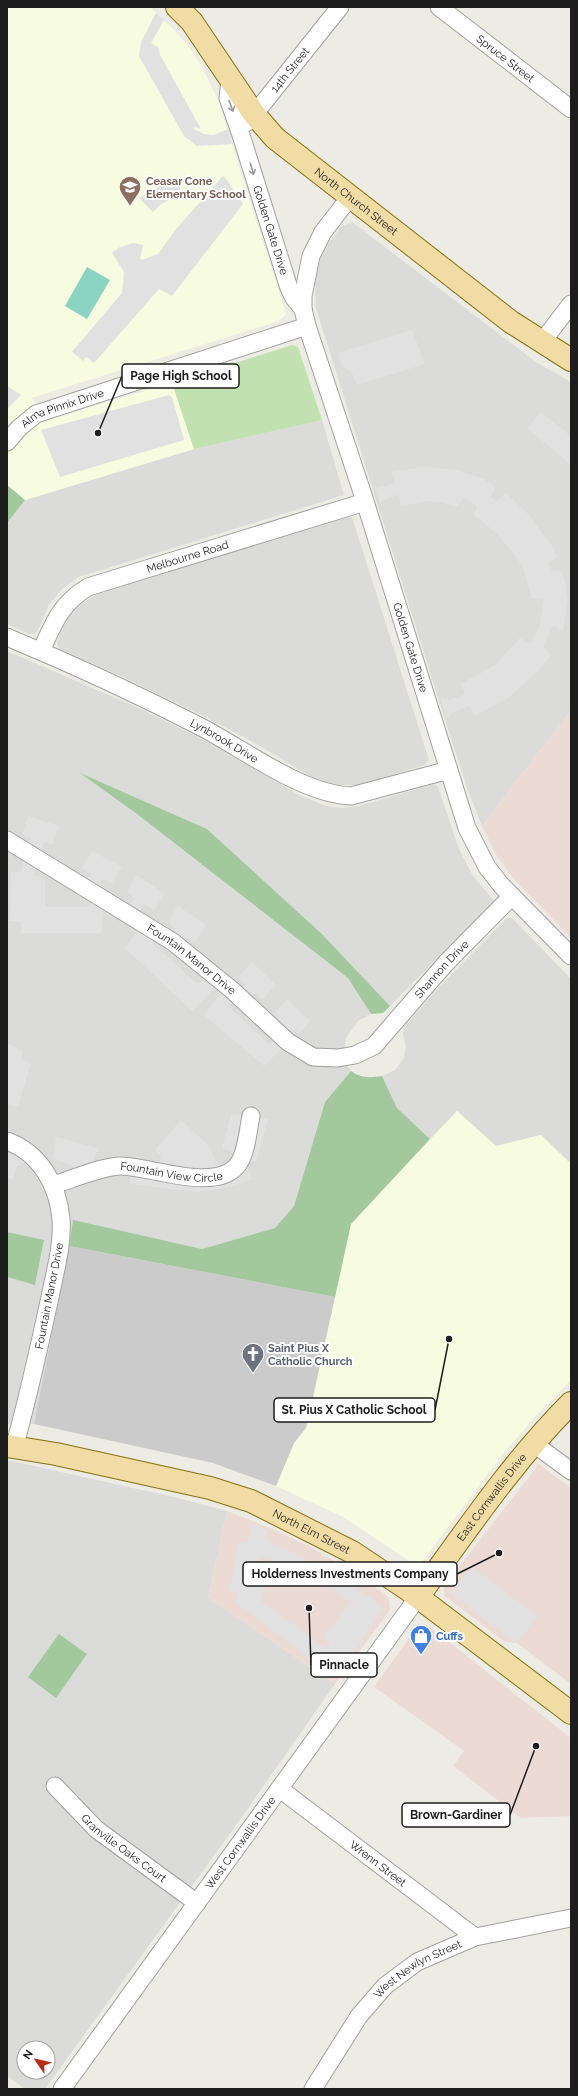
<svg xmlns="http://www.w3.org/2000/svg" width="578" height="2096" viewBox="0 0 578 2096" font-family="Raleway,sans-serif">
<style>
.residential{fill:#dbdbda;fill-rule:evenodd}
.commercial{fill:#ecdad5}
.education{fill:#f7fbe0}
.religious{fill:#cbcbcb}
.grass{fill:#c1e2b0}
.forest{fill:#a4c89e}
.pitch{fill:#8bd4c3}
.parking{fill:#e1e1e1;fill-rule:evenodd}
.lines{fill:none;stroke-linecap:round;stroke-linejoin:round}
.minor-casing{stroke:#a1a1a1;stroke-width:19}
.major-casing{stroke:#867111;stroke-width:24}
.minor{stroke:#fff;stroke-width:17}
.major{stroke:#f1dca6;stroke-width:22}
.oneway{stroke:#999}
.labels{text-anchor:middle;stroke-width:4;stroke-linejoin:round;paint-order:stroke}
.street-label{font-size:11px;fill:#1d1d1d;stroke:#fff}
.education-label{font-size:11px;font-weight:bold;fill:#785e54;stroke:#fff;text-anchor:start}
.worship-label{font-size:11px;font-weight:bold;fill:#5b616d;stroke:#fff;text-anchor:start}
.shop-label{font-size:11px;font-weight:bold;fill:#366cbe;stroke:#fff;text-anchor:start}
.leader{fill:none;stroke:#1d1d1d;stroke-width:1.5}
.callout-dot{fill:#1d1d1d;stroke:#fff;stroke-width:1.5}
.callout{fill:#fff;stroke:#1d1d1d;stroke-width:1.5}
.callout-label{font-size:12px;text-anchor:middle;font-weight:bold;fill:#1d1d1d}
</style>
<rect width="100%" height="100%" fill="#edece4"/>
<!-- residential -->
<g class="residential">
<path d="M352 222 536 362 571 382V710L482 826 467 788 435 688 316 308 315 284 320 260 328 244 341 227Z"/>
<path d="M322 420 344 495 79 577 62 589 49 605 37 633 29 634 7 624V523L25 500 194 449Z"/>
<path d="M347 516 352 517 429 760 424 765 360 785H332L316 780 255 743 207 718 119 675 60 650 57 644 60 632 70 613 82 603 98 594Z"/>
<path d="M7 651 143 710 206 741 299 795 326 806 342 808 359 806 434 784 438 787 459 849 473 876 494 901 390 1006 322 934 207 829 82 774 137 814 348 978 371 1014 358 1021 346 1038 344 1053 346 1063 351 1071 325 1102 294 1206 275 1228 202 1249 73 1221 34 1424H7V1277L35 1285 44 1241 7 1232Z"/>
<path d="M507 918H512L571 979V1164L541 1135 496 1146 457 1111 430 1139 397 1108 382 1076 395 1070 404 1058 406 1046 403 1034 405 1026 439 987Z"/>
<path d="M7 1460 178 1498 227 1511 208 1598 335 1684 234 1828 45 2089H25L7 2076ZM24 2048H48V2072H24Z"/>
</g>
<!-- commercial -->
<g class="commercial">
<path d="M571 710V938L513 878 497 856 482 826Z"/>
<path d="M539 1464 571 1488V1684L517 1643 505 1642 445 1596 444 1592V1586Z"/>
<path d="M227 1511 275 1530 312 1548 356 1574 385 1594 389 1599 390 1610 335 1684 208 1598Z"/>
<path d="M424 1625 430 1627 571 1738V1816L521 1818 453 1766 464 1751 374 1687 417 1627Z"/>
</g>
<!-- education -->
<g class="education">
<path d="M7 7H150L175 31 190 48 201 65 218 100 286 314 279 321 31 398 53 418 172 383 194 449 25 500 7 485Z"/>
<path d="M457 1111 496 1146 541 1135 571 1164V1380L538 1413 499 1459 418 1567 343 1517 276 1486 294 1443 307 1427 351 1224Z"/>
</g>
<!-- religious -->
<path class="religious" d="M69 1246 335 1297 306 1428 294 1443 276 1486 213 1463 34 1424Z"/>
<!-- grass -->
<path class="grass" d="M292 345 298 347 322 420 194 449 172 383Z"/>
<!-- forest -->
<g class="forest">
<path d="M7 485 25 500 7 523Z"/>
<path d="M80 773 207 829 322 934 390 1006 383 1013 371 1014 348 978 137 814Z"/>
<path d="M351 1071C361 1078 370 1078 382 1076L397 1108 430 1139 351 1224 335 1297 69 1246 73 1220 202 1249 275 1228 294 1206 325 1102Z"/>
<path d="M7 1232 44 1240 35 1285 7 1277Z"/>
<path d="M59 1634 87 1654 56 1698 28 1677Z"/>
</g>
<!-- pitch -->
<path class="pitch" d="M87 267 110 280 87 319 65 306Z"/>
<!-- parking -->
<g class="parking">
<path d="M156 13 164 20 151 43 158 47 160 55 201 129 194 127V129L204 134 213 135 229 129 232 144 197 146 184 136 139 56 141 42Z"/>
<path d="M223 176 227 180 243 204 172 296 159 289 94 363 86 357 83 361 72 352 122 293 124 272 112 253 120 247 134 243 143 245 140 259 142 260 158 254 177 228Z"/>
<path d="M175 178 182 192 160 205 153 212 139 198Z"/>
<path d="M412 330 425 364 357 385 352 373 341 364 338 353Z"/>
<path d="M7 386 21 395 7 409Z"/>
<path d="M169 395 172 397 184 440 60 477 41 430Z"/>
<path d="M541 412 571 436V465L527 428Z"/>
<path d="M424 467 456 470 483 479 496 487 491 495V498L497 501 506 493 528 514 552 546 557 558 548 562V565L553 572 561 570 565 582 568 599 563 630 555 626 552 627 543 646 551 655 539 670 508 698 474 716 471 707 469 706 452 713 447 719 440 698 450 700 463 695 465 692 461 684 495 665 520 638 530 644 539 628 544 600 542 598 532 599 523 567 511 550 495 532 473 514 477 508 476 505 464 498 457 507 444 503 428 501 401 506 399 496 397 495 385 499 380 504 374 486 378 488 392 484 394 481 391 472Z"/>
<path d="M28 816 59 826 53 845 46 842 43 843 42 851 28 842 31 838 22 835Z"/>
<path d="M92 851 122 867 112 883 104 879 101 880 100 886 87 878 92 875 82 868Z"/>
<path d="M24 859 37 866 34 872 35 875 45 879V907H88L92 903 91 898 109 909 103 913 101 933H21V923L19 921H10L11 872H19L22 870Z"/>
<path d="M137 875 165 894 154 910 145 904 141 908V911L129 903H132L134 899 127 891Z"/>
<path d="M178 906 206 925 195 942 186 936 183 940 173 933 175 930 168 921Z"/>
<path d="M136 929 150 937V940L196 983 202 982 204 976 218 988H215L192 1011 125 948 135 934Z"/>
<path d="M252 962 276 985 262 1000 256 993 251 996 243 989 245 984 238 977Z"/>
<path d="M221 993 232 1002 229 1005V1007L269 1044 273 1041 282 1050 279 1051 264 1066 204 1015Z"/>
<path d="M287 999 310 1021 298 1035 291 1029 287 1031 280 1024 281 1021 274 1014Z"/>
<path d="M7 1044 23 1050 21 1059 31 1063 18 1106 7 1104Z"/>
<path d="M231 1115 268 1119 256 1162 247 1160 245 1164 252 1179 231 1187 196 1192 130 1184 132 1161 158 1165 160 1163 161 1156 155 1150 181 1120 208 1145 217 1163 222 1165 232 1162 235 1155 233 1152 222 1148Z"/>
<path d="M56 1137 98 1148 93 1163 76 1170 75 1166 53 1159Z"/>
<path d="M11 1150 28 1162H24L17 1166 13 1179 7 1178V1154L10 1153Z"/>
<path d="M252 1524 269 1530 266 1536 271 1543 333 1572 381 1605 382 1610 336 1678 235 1602 238 1595 236 1592 229 1590 239 1542H248ZM263 1556 275 1561 272 1571 289 1579 293 1571 295 1570 337 1593 357 1607 356 1608 349 1603 324 1637 330 1642 327 1649 267 1605 261 1604 269 1564 260 1560Z"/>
<path d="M472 1567 538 1617 515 1643 451 1593 464 1575Z"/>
</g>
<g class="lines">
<!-- minor casing -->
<g class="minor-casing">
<g id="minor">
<path id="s1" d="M439 7 571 109"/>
<path id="s2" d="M230 79 228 98 240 132 289 288 294 298 303 309"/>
<path id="s3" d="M248 122 340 7"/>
<path id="s4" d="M350 197 323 232 311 256 303 296V309L307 326 363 495 467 828 487 867 501 885 571 956"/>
<path d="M542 342 571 304"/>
<path id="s5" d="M7 442 19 428 36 414 307 326"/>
<path id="s6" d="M7 637C74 665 139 695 203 728 246 751 303 794 351 796L449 770"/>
<path id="s7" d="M41 651C54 623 60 604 88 587L365 502"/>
<path id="s8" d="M7 840 173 942 232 990 288 1042 313 1057 338 1058 355 1055 374 1046 445 964 512 896"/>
<path d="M7 1141C40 1153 58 1185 61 1219 63 1244 55 1272 50 1297 39 1348 28 1398 14 1448"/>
<path id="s9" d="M54 1185C75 1178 97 1168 119 1166 148 1165 218 1195 239 1163 247 1150 248 1130 251 1116"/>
<path d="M534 1444 571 1471"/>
<path id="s10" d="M55 1786 96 1829 197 1903"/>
<path id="s11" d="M280 1789 475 1937"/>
<path id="s12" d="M62 2089 418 1597"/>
<path id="s13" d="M313 2089 359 2016 385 1986 417 1962 475 1937 571 1918"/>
</g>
</g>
<!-- major casing -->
<g class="major-casing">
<g id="major">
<path id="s14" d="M177 7 192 22 254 114 275 138 511 322 571 360"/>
<path id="s15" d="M7 1446 56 1454 210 1488 251 1501 265 1508 352 1552 406 1588 571 1713"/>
<path id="s16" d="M418 1597C466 1531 513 1461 571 1403"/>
</g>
</g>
<!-- minor -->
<use href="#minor" class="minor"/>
<!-- major -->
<use href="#major" class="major"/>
</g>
<!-- one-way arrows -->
<defs><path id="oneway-shaft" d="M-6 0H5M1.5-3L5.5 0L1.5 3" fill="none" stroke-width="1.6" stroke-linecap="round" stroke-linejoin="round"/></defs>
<g class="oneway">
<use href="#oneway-shaft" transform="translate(231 106) rotate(70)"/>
<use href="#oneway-shaft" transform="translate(252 169) rotate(73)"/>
</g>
<!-- icons -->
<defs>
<g id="school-pin" transform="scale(1.15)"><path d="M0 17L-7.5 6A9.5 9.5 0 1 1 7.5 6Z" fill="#8d6e63" stroke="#fff"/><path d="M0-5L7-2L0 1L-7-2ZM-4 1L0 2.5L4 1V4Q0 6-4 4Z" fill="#fff"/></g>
<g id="church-pin" transform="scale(1.15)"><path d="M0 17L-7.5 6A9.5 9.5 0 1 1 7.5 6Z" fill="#6b7280" stroke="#fff"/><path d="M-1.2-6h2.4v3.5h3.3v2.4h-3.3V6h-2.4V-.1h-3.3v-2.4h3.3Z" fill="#fff"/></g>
<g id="shop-pin" transform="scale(1.15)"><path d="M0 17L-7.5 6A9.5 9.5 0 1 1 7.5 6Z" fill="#3f7fe0" stroke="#fff"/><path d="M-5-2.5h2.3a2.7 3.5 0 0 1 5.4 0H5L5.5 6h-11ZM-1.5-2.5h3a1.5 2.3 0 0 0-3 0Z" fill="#fff"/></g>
</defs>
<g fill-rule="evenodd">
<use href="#school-pin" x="130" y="187"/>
<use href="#church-pin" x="253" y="1354"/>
<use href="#shop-pin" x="421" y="1636"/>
</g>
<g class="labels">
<!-- street labels -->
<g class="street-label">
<text dy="4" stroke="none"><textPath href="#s1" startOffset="84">Spruce Street</textPath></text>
<text dy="4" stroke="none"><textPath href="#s3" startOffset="67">14th Street</textPath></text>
<text dy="4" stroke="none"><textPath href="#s14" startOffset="267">North Church Street</textPath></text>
<text dy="4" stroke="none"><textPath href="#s2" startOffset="158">Golden Gate Drive</textPath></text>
<text dy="4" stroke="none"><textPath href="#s5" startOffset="67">Alma Pinnix Drive</textPath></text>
<text dy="4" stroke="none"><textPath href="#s7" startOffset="185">Melbourne Road</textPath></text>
<text dy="4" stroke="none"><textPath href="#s4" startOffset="480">Golden Gate Drive</textPath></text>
<text dy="4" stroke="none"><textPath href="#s6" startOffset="241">Lynbrook Drive</textPath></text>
<text dy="4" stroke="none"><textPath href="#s8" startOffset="220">Fountain Manor Drive</textPath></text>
<text dy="4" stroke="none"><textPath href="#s8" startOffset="542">Shannon Drive</textPath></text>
<text dy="4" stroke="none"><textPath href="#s9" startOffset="121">Fountain View Circle</textPath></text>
<text transform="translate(49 1296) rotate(-79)" y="4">Fountain Manor Drive</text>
<text dy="4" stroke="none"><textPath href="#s16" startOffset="124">East Cornwallis Drive</textPath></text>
<text dy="4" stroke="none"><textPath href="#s15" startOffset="318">North Elm Street</textPath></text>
<text dy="4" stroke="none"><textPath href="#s12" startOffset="304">West Cornwallis Drive</textPath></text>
<text dy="4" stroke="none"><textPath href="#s10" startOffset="93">Granville Oaks Court</textPath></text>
<text dy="4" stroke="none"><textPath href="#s11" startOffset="123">Wrenn Street</textPath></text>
<text dy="4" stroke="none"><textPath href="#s13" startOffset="163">West Newlyn Street</textPath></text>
</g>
<!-- education labels -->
<g class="education-label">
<text x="146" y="185">Ceasar Cone<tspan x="146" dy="13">Elementary School</tspan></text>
</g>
<!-- worship labels -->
<g class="worship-label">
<text x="268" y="1352">Saint Pius X<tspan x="268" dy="13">Catholic Church</tspan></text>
</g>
<!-- shop labels -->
<g class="shop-label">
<text x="436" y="1640">Cuffs</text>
</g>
</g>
<!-- callouts -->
<path class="leader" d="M98 433L122 376M449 1339L435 1410M499 1553L457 1574M309 1608L311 1665M536 1746L510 1815"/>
<g class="callout-dot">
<circle cx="98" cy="433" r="4"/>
<circle cx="449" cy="1339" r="4"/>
<circle cx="499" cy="1553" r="4"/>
<circle cx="309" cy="1608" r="4"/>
<circle cx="536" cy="1746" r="4"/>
</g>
<g class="callout">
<rect x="122" y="364" width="117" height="24" rx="4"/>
<rect x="274" y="1398" width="161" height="24" rx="4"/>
<rect x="243" y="1562" width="214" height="24" rx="4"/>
<rect x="311" y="1653" width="66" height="24" rx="4"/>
<rect x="402" y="1803" width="108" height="24" rx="4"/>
</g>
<g class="callout-label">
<text x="181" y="380">Page High School</text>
<text x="354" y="1414">St. Pius X Catholic School</text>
<text x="350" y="1578">Holderness Investments Company</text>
<text x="344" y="1669">Pinnacle</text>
<text x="456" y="1819">Brown-Gardiner</text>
</g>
<!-- border -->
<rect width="578" height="2096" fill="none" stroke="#1d1d1d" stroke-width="16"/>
<!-- north arrow -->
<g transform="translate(36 2060) rotate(304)"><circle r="19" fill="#ffffff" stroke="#a5a5a5"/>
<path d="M0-3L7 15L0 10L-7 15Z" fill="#b42e16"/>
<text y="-6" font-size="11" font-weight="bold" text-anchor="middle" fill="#1d1d1d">N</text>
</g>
</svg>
